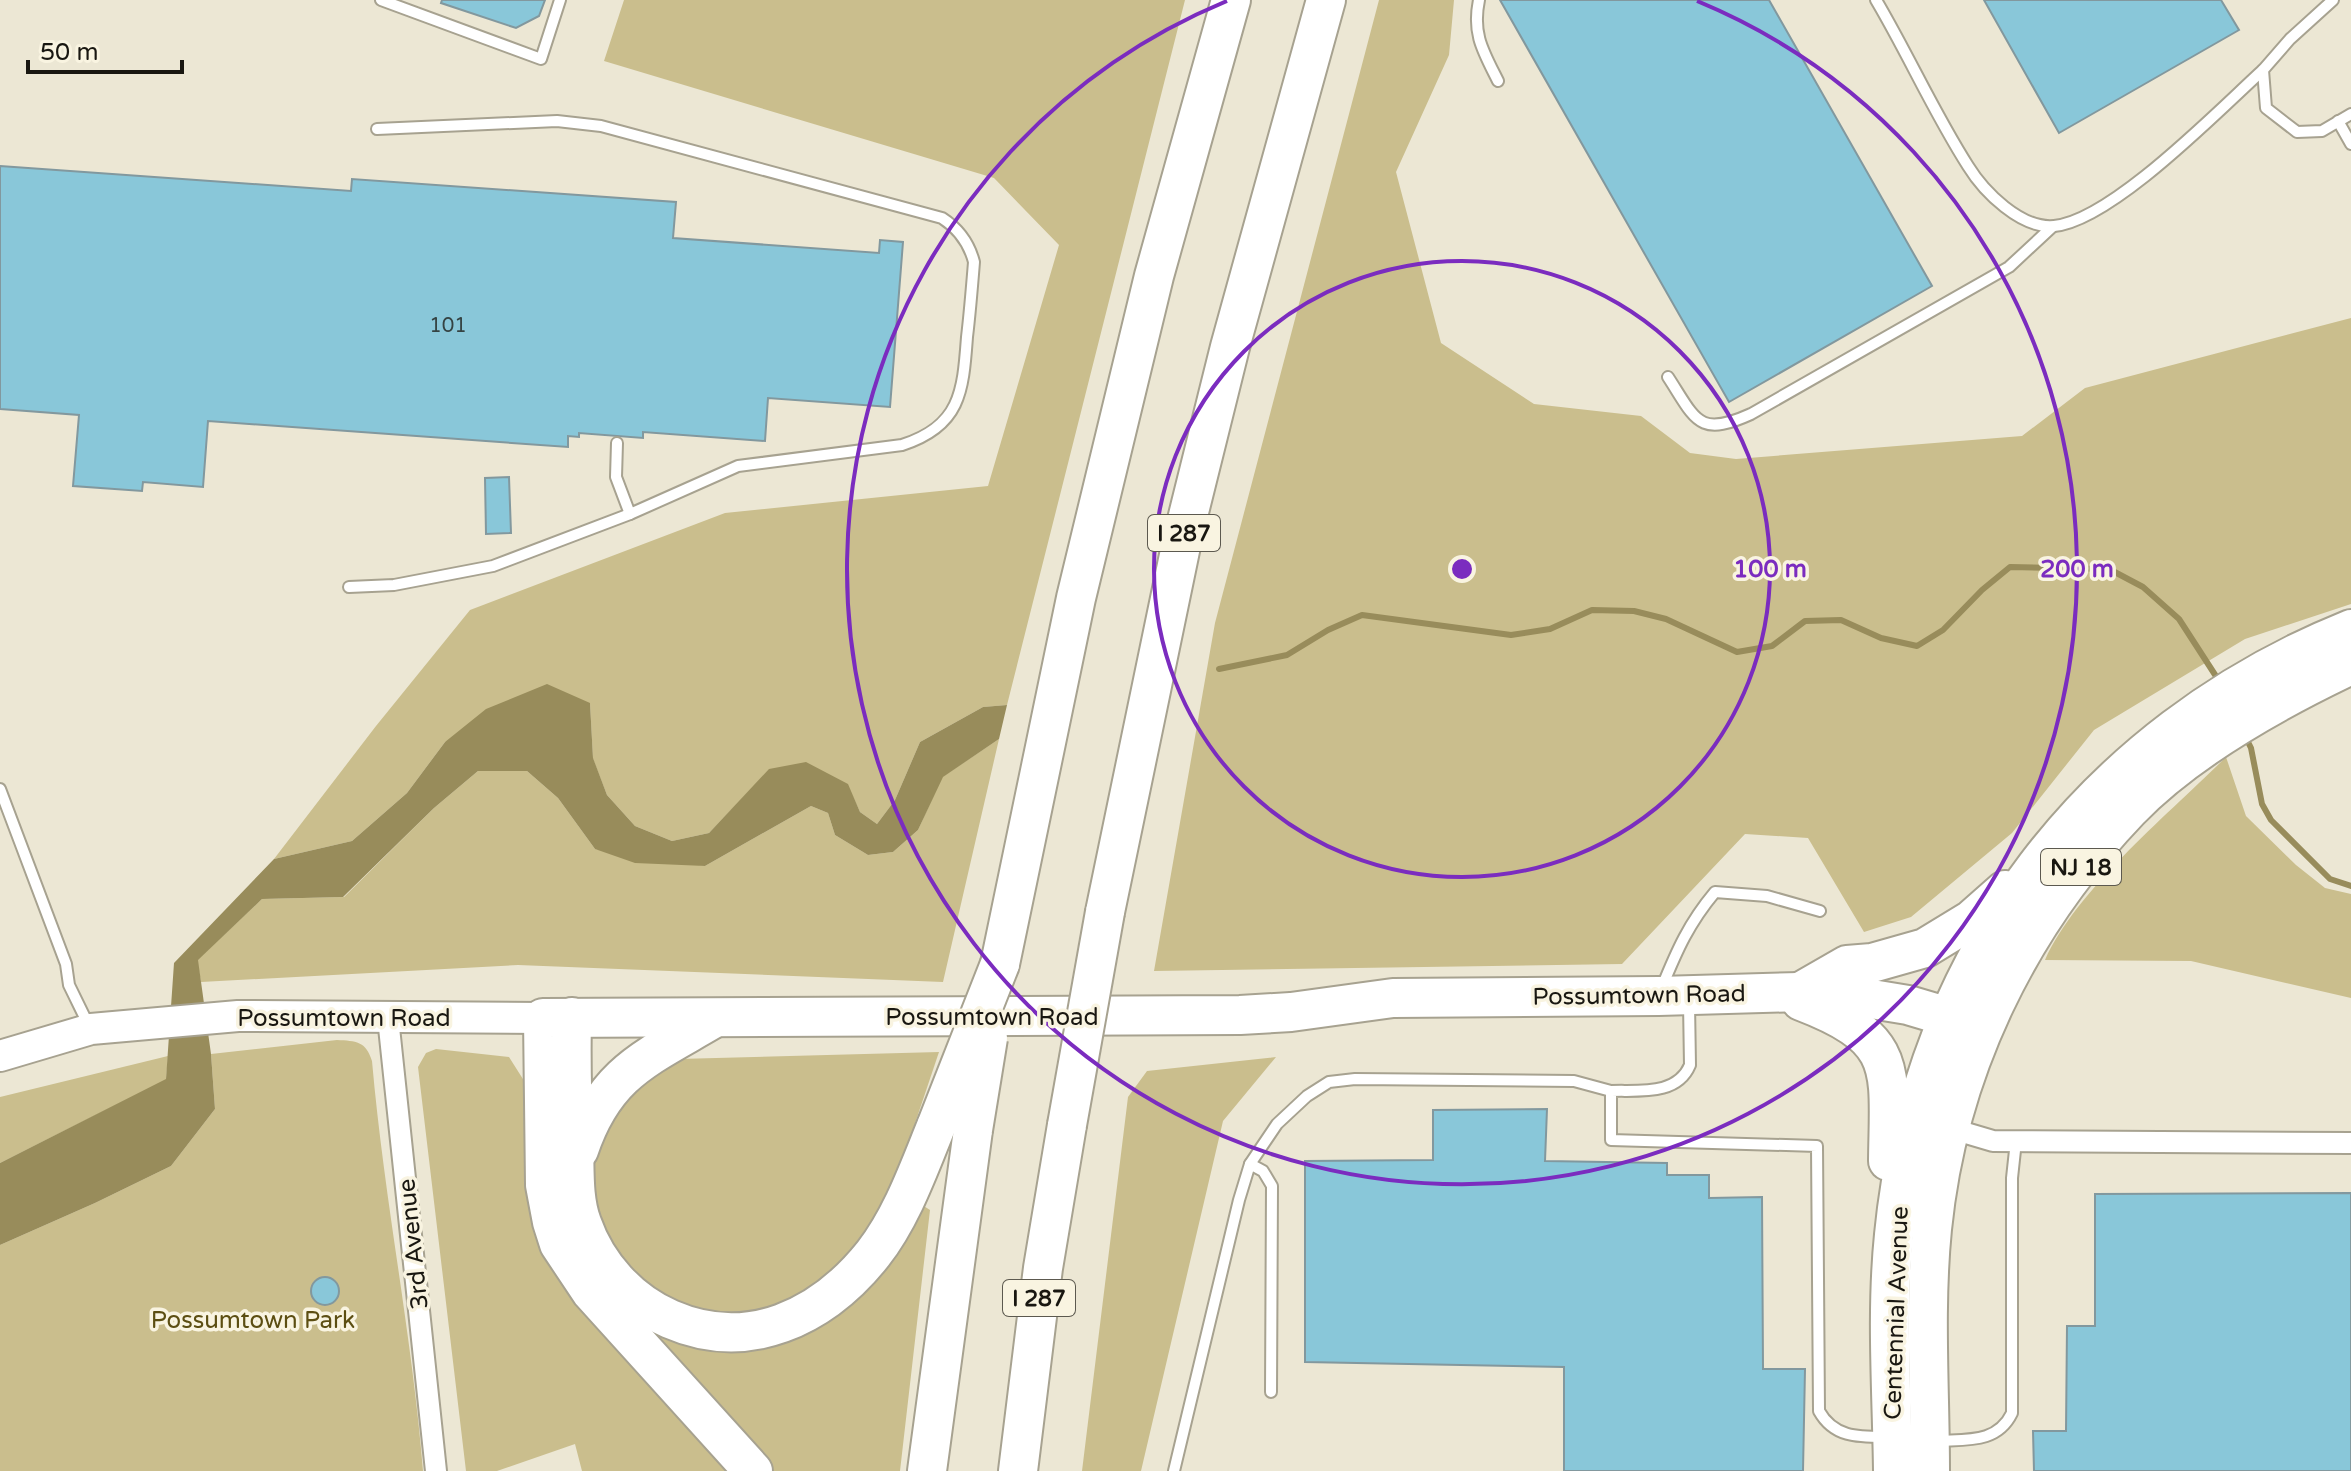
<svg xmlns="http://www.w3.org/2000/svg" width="2351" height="1471" viewBox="0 0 2351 1471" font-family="'Varela Round',sans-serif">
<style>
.green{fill:#cabe8d}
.water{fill:#988c5b}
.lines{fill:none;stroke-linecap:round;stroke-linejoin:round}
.stream{stroke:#988c5b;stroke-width:6}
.building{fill:#89c7d9;stroke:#82989e;stroke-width:2}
.lane-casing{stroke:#a7a290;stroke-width:14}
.street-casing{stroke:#a7a290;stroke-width:24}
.secondary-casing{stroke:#a7a290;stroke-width:34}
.highway-casing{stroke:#a7a290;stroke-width:42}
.lane{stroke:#fff;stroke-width:10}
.street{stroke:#fff;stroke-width:20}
.secondary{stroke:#fff;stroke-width:30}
.highway{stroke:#fff;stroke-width:38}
.highway-bridge-casing{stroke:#a7a290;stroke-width:42;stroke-linecap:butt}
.highway-bridge{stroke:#fff;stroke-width:38}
.ring{fill:none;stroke:#7b2cbf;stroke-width:4}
.labels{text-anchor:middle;stroke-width:7;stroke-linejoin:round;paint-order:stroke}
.number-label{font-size:20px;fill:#354343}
.shield{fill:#f9f4e1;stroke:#5c594f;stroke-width:2}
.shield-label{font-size:22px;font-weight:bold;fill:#191711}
.street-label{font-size:24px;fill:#191711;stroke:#f9f4e1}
.park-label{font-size:24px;fill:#5c4e12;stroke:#f9f4e1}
.centre{fill:#7b2cbf;stroke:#f9f4e1;stroke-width:4}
.ring-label{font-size:24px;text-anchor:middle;font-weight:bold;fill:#7b2cbf;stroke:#f9f4e1;stroke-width:7;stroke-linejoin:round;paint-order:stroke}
</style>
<rect width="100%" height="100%" fill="#ece7d4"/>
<!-- green -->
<g class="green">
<path d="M624 0H1185L1007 705 983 707 920 742 895 800 877 824 860 812 847 784 769 770 709 833 672 841 635 826 607 795 593 759 590 703 445 742 407 793 352 841 274 859 376 726 470 610 725 513 988 486 1059 245 994 178 604 61Z"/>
<path d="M1379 0H1454L1449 55 1396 172 1441 343 1534 404 1641 416 1690 453 1736 459 2022 436 2085 388 2351 318V604L2245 639 2094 730 2012 833 1911 917 1864 932 1808 838 1745 834 1622 964 1154 971 1215 623Z"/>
<path d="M999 739 943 982 518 965 201 982 197 960 262 899 344 897 434 808 478 771H527L558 798 595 849 705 866 811 806 828 813 835 835 868 855 893 852 918 830 942 777Z"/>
<path d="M2226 757 2246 816 2296 865 2325 888 2351 894V998L2191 961 2045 960C2077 889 2170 813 2226 757Z"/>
<path d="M337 1040C356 1041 366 1041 372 1061 384 1199 412 1334 423 1471H0V1245L95 1203 171 1166 215 1109 211 1054Z"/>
<path d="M436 1049 509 1057 528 1087 538 1225 736 1471H582L575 1444 497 1471H466L418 1067 426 1053Z"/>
<path d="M939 1052 901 1165 862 1249 798 1301 754 1317 716 1318 669 1305 635 1281 600 1225 591 1173 601 1126 637 1088 678 1059Z"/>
<path d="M168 1056 166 1080 0 1163V1097Z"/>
<path d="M1276 1057 1223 1121 1141 1471H1082L1128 1097 1147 1071Z"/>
<path d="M919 1203 930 1210 900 1471H766L642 1320 769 1340Z"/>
</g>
<!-- water -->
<path class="water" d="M547 684 590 703 593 758 607 795 635 826 672 841 709 833 769 769 806 762 848 784 860 812 877 824 895 800 920 742 983 707 1007 705 999 739 943 777 918 830 893 852 868 855 835 835 828 813 811 806 705 866 635 863 595 849 558 798 527 771H478L434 808 343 897 262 899 198 960 211 1054 215 1109 171 1166 95 1203 0 1245V1163L166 1079 174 963 274 859 352 841 407 793 445 742 486 709Z"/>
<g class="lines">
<!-- stream -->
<g class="stream">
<path d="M1219 669 1287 655 1328 630 1362 615 1511 635 1550 629 1592 610 1634 611 1666 619 1737 652 1772 646 1805 621 1841 620 1881 638 1917 646 1943 630 1982 590 2010 567 2109 569 2143 587 2179 619 2221 684"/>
<path d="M2246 738 2251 748 2262 804 2271 820 2330 879 2351 886"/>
</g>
</g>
<!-- building -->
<g class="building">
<path d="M442 0H545L539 16 516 28 441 3Z"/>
<path d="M1500 0H1769L1932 286 1729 402Z"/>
<path d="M1984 0H2221L2239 30 2059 133Z"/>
<path d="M0 166 351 191 352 179 676 202 673 238 879 253 880 240 903 242 890 407 768 398 765 441 643 432V438L579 433V437L568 436V447L208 421 203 487 143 482 142 491 73 486 79 415 0 409Z"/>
<path d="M509 477 511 533 486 534 485 478Z"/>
<path d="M1547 1109 1545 1161 1667 1163V1175H1709V1198L1762 1197 1763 1369H1805L1803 1471H1564V1367L1305 1362V1161L1433 1160V1110Z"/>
<path d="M2351 1193V1471H2034L2033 1431H2066L2067 1326H2095V1194Z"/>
<circle cx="325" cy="1291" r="14"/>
</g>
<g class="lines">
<!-- lane casing -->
<g class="lane-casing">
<g id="lane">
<path d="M381 0 541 59 560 0"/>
<path d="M1479 0C1472 34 1483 51 1498 81"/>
<path d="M1876 0C1908 54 1934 113 1968 166 1984 192 2021 229 2054 226 2111 221 2218 111 2263 70"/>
<path d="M2333 0 2290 39 2263 70 2266 108 2297 132 2322 131 2351 114"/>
<path d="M2338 121 2351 144"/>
<path d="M1668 377C1696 420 1698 438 1751 414L2009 267 2052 227"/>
<path d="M617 443 616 477 630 514"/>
<path d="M349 587 394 585 493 566 630 514 738 466 902 445C961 426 963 391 967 337 970 312 972 287 974 262 969 243 959 229 942 218L601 126 557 121 377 129"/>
<path d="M0 789 66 964 69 985 90 1028"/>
<path d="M1662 987C1677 950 1689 923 1715 892L1767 896 1820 911"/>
<path d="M1689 1003 1690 1065C1677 1096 1639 1090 1611 1091V1140L1817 1146 1819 1411C1834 1438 1859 1437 1887 1437"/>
<path d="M1250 1164 1263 1171 1272 1186 1271 1392"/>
<path d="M1936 1441C1966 1439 1997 1444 2012 1413V1178L2016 1141"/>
<path d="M1174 1471 1239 1200 1250 1164 1277 1124 1307 1096 1329 1082 1355 1079 1574 1081 1611 1091"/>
</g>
</g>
<!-- street casing -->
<g class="street-casing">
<g id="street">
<path d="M388 1018 436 1471"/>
<path d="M1949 1128 1993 1141 2351 1143"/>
</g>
</g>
<!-- secondary casing -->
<g class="secondary-casing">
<path id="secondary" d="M0 1056 91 1029 238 1016 543 1018"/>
</g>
<!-- highway casing -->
<g class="highway-casing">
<g id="highway">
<path d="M1105 912 1183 536 1230 347 1326 0"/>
<path d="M1000 964 1076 598 1154 276 1231 0"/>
<path d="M1800 992 1847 965 1872 963 1925 948 1971 920 2005 890"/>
<path d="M1801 1001C1900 1039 1889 1067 1888 1161"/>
<path d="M572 1017C571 1060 572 1102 574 1145 575 1170 573 1199 582 1223 597 1266 629 1301 670 1319 748 1353 822 1318 873 1254 902 1217 919 1168 937 1124"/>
<path d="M579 1150C605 1072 647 1058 713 1019"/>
<path d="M753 1471 591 1292 559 1244 552 1222 545 1185 543 1018 1240 1015 1291 1012 1393 998 1659 996 1800 992 1841 994 1908 1005 1982 1027"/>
<path d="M927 1471 973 1130"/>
<path d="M1018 1471 1043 1268 1067 1125"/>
<path d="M1893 1471C1892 1393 1886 1313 1894 1235 1921 957 2093 733 2351 629"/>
<path d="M1930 1471C1930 1390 1924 1310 1932 1229 1948 1070 2019 925 2129 810 2188 749 2275 701 2351 665"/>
</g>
</g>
<!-- lane -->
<use href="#lane" class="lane"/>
<!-- street -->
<use href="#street" class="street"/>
<!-- secondary -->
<use href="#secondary" class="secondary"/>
<!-- highway -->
<use href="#highway" class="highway"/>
<!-- highway-bridge casing -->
<g class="highway-bridge-casing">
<g id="highway-bridge">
<path d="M937 1124 1000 964"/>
<path d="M1067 1125 1105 912"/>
<path d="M973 1130 988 1038"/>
</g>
</g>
<!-- highway-bridge -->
<use href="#highway-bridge" class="highway-bridge"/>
</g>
<!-- distance rings -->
<g class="ring">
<circle cx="1462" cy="569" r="308"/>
<path d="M1697 1A615 615 0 1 1 1227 1"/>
</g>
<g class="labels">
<!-- number labels -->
<g class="number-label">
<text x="448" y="332">101</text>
</g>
<!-- shield labels -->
<g class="shield">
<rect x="1148" y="515" width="72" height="36" rx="6"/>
<rect x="2041" y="849" width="80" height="36" rx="6"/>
<rect x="1003" y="1280" width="72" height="36" rx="6"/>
</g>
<g class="shield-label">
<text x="1184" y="541">I 287</text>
<text x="2081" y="875">NJ 18</text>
<text x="1039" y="1306">I 287</text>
</g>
<!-- street labels -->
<g class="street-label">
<text transform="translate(1639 995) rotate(-1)" y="8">Possumtown Road</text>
<text x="992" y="1025">Possumtown Road</text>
<text x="344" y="1026">Possumtown Road</text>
<text transform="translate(413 1244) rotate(-96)" y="8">3rd Avenue</text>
<text transform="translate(1896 1313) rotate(-88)" y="8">Centennial Avenue</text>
</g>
<!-- park labels -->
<g class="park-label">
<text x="253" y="1328">Possumtown Park</text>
</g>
</g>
<circle cx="1462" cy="569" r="12" class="centre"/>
<g class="ring-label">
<text x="1770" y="577">100 m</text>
<text x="2077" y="577">200 m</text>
</g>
<!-- scale -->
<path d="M28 60v12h154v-12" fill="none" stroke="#191711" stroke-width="4"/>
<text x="40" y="60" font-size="24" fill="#191711" stroke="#f9f4e1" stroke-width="6" paint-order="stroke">50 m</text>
</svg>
